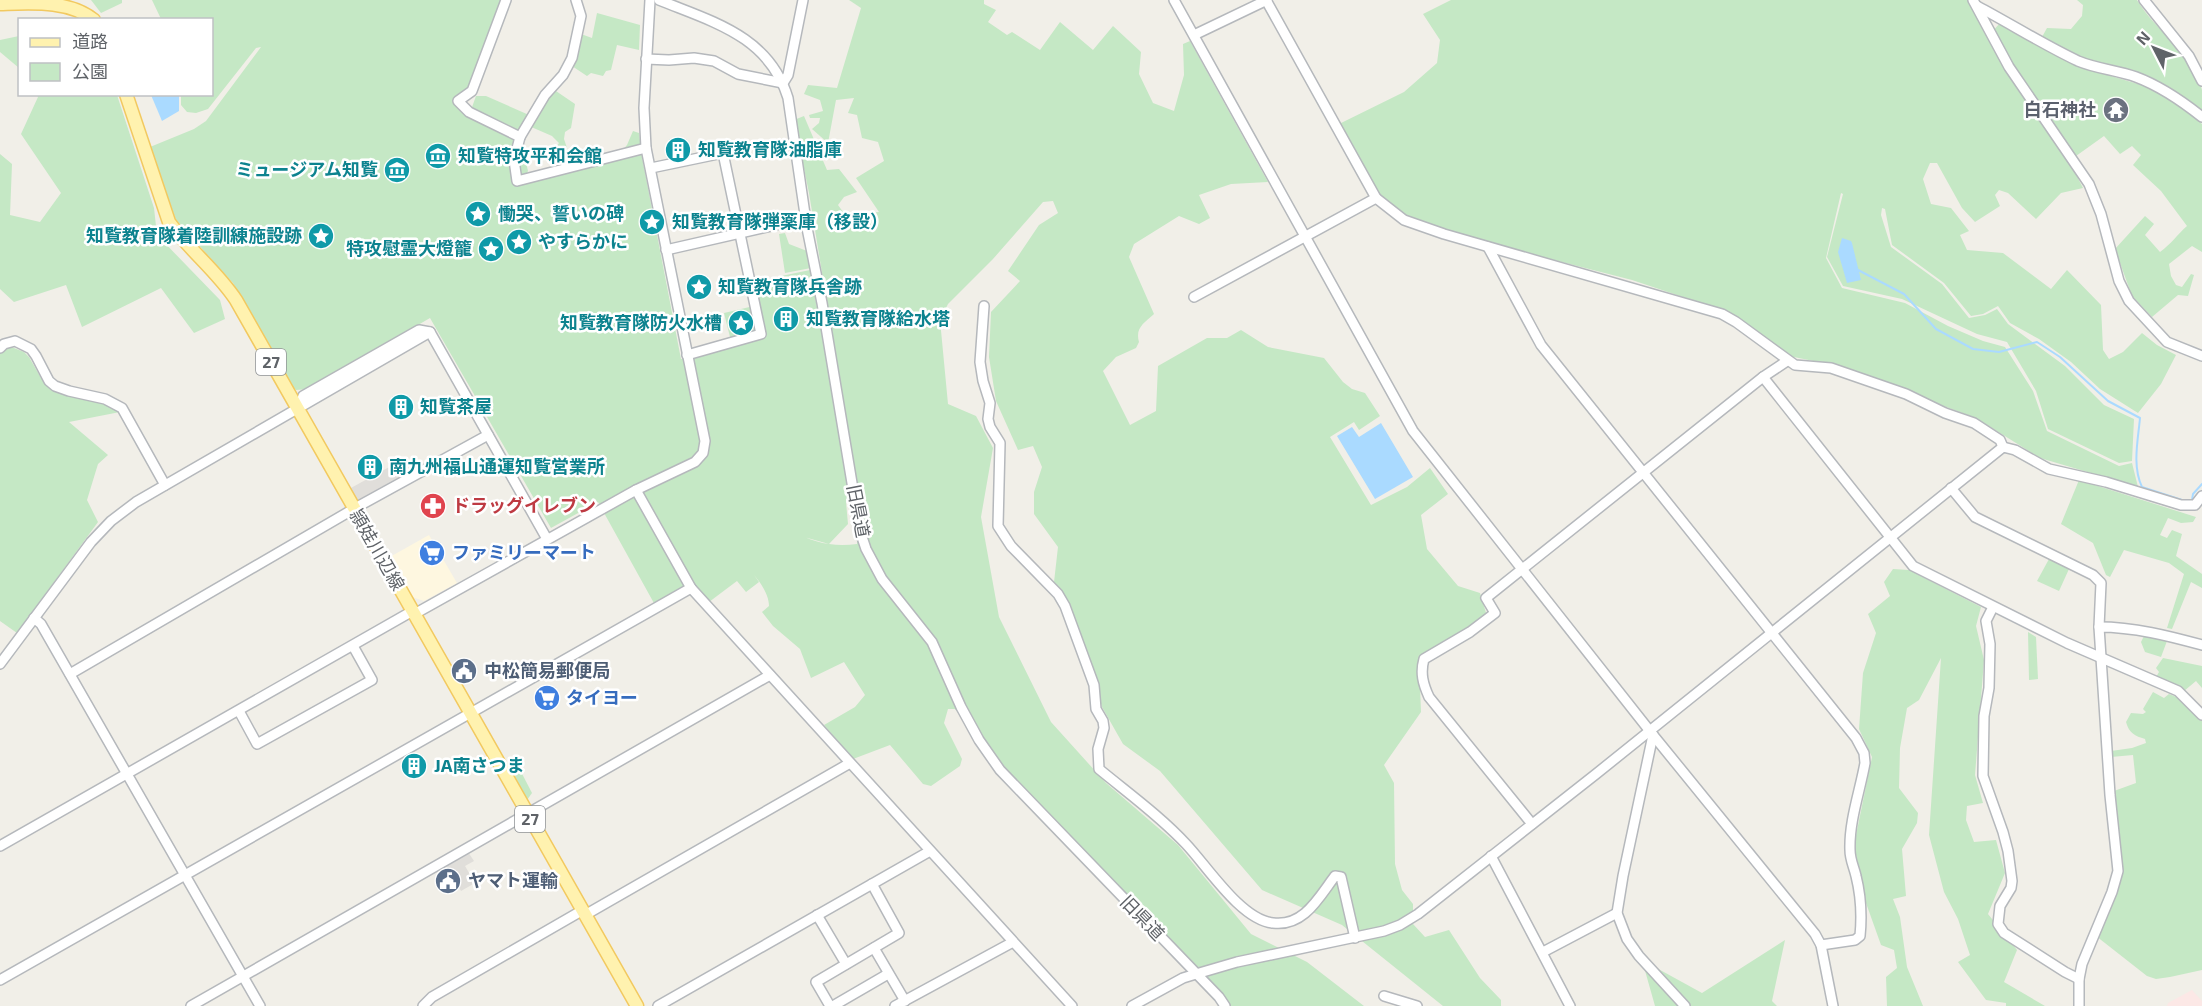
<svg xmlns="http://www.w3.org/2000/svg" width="2202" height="1006" viewBox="0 0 2202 1006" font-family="'Exo 2','Noto Sans JP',sans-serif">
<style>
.commercial{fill:#fef7e0}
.industrial{fill:#e0deda}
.medical{fill:#fce8e6}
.green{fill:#c5e8c5}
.water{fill:#aadaff}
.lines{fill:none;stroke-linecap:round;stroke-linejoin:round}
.stream{stroke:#aadaff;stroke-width:2}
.minor-casing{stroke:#b5b8bc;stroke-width:12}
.major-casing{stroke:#f2c960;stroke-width:15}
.minor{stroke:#fff;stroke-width:9}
.major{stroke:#fff2af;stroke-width:12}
.labels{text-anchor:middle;stroke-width:5;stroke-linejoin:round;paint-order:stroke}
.shield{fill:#fff;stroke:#8f9295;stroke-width:1.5}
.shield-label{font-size:16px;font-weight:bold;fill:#5f6368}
.worship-label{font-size:18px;font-weight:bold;fill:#5b616d;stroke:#fff;text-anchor:end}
.culture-label{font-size:18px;font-weight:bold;fill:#0d838f;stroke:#fff;text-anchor:start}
.health-label{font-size:18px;font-weight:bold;fill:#be3a42;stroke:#fff;text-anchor:start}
.street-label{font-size:18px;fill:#5f6368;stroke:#fff}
.shop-label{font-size:18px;font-weight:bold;fill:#366cbe;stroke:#fff;text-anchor:start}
.service-label{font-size:18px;font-weight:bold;fill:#4e5e75;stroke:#fff;text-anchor:start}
</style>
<rect width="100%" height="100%" fill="#f1efe8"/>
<!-- commercial -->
<path class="commercial" d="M429 535 457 583 424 601 409 596 388 558Z"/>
<!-- industrial -->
<g class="industrial">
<path d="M393 465 401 479 360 501 354 498 349 489Z"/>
<path d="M468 852 474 861 465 866 475 883 461 891 446 865Z"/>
</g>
<!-- medical -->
<path class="medical" d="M2192 990 2202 1001V1006H2167L2168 1003Z"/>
<!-- green -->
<g class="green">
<path d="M91 0H122V3L101 13Z"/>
<path d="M152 0H503L470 88 465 94 453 100 468 113 514 136 523 150 528 171 525 177 641 152 681 359 732 345 724 313 758 305 753 282 810 270 851 491 846 502 848 524 829 544 804 537 792 530C812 543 833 547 857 544V487L809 193 794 120 804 116 827 170 839 169 857 192 844 197 838 205 846 216 852 215 858 218 865 213 879 212 856 178 884 161 878 142 862 138 857 115 848 113 854 98 836 100 828 143 812 129 819 123 820 118H810L809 115 823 111 820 100 804 94 808 85 837 88 861 8 849 0H984V4L996 10 988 22 1007 35 1012 32 1040 50 1060 22 1093 50 1113 26 1141 52 1139 74 1153 103 1174 111 1184 75 1183 44 1190 41 1268 182 1231 184 1199 195 1210 218 1199 224 1179 216 1134 244 1129 257 1154 314C1144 323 1135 328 1139 342L1136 348 1116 357 1103 371 1130 425 1156 411 1158 366 1207 338H1227L1241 330 1268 347 1324 358 1343 382 1352 389 1365 393 1380 416 1359 430 1354 422 1330 437 1371 505 1407 487 1430 468 1448 494 1421 515 1427 549 1458 586 1480 593 1487 616 1454 639 1436 647 1419 660 1421 712 1384 765 1394 783 1395 864 1402 890 1413 904V924L1425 937 1449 930 1480 978 1501 1000V1006H1443L1342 925 1262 890 1160 771 1123 744 1102 707 1071 606 1054 582 1058 547 1034 514V492L1042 467 1033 446 1018 450 996 401 989 357 991 312 1020 281 1008 271 1039 225 1058 213 1053 201 1043 202 993 259 948 304 940 320 948 404 976 416 993 448 981 517 999 617 1051 722 1106 783 1178 845 1251 934 1307 962 1364 1006H1228L1223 996 1012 775 955 709H948L944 723 962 759 960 766 931 786 923 784 890 745 853 759 824 725 855 707 865 695 844 662 811 678 800 649 773 626 762 612 769 606C769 595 761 583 754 575L759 582 746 592 737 581 709 602 693 583 655 605 598 502 551 528 430 318 308 389 296 390 292 386 233 283 176 220 150 147 194 129 206 121 261 47 256 48 208 109 196 113 187 112 181 105V95L212 94V20L161 19Z"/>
<path d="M1451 0H1969L1989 35 2001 22 2084 68 2148 87 2177 103 2202 124V252L2192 246 2169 264 2171 276 2176 285 2182 287 2191 274 2194 275 2188 296 2178 295 2152 317 2132 296 2115 249 2145 216 2154 224 2145 235 2160 252C2171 244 2177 235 2187 226L2161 191 2133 165 2141 155 2132 146 2120 154 2104 136 2069 161 2083 188 2061 193 2036 219 2008 193 1999 190 1995 195 2000 206 1975 222 1962 208 1937 163H1930L1923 179 1931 204 1951 208 1969 231 1960 235 1967 250 2003 253 2051 289 2067 270 2101 305 2103 350 2109 359 2123 352 2142 333 2157 345 2176 355 2161 384 2138 413 2100 389 2071 362 2039 339 2010 323 1998 306 1983 314 1971 316 1944 283 1892 245 1885 209 1882 208 1881 215 1891 247 1942 284 1969 318 1985 315 1997 309 2008 324 2065 366 2104 405 2134 419 2132 461 2119 463 2048 429 2036 391 2007 342 1977 334 1902 299 1843 286 1827 257 1843 194 1841 193 1826 258 1842 288 1905 303 1948 326 1983 341 2005 347 2033 391 2047 431 2119 466 2132 463 2138 487 2040 458 1976 418 1833 365 1789 356 1719 309 1632 280 1441 231 1405 217 1376 194 1337 125 1404 92 1437 63 1440 40 1423 14Z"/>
<path d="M2077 0H2137C2156 32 2193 52 2202 90 2202 97 2202 106 2202 113L2174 93 2095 64 2042 37 2047 28 2071 29 2082 16 2083 5Z"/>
<path d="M597 13 640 25 639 50 617 45 611 70 606 71 603 76 591 73 587 76 572 66 581 34 592 38Z"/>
<path d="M19 36H20L19 68 0 52V40Z"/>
<path d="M553 89 575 104 571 128 565 132 564 139 572 163 555 168V149L559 143 552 136 529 126Z"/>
<path d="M37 95H117L154 208 157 235 220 300 225 319 194 333 161 288 82 327 66 285 14 302 0 289V154L12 164 10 215 40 222 61 193 21 134 38 97Z"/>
<path d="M476 96H486L529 115 519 135 471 110Z"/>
<path d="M633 131 639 133 641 148 620 153 627 145Z"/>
<path d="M785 233 789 244 807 251 811 268 785 273 779 234Z"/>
<path d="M9 346 24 352 29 357 41 378 56 391 109 404 120 412 69 422 108 455 98 464 87 500 98 522 17 633 0 621V352Z"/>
<path d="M2079 480 2196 517 2193 522 2181 523 2168 518 2160 535 2167 538 2172 530 2182 534 2176 556 2202 574V588L2191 582 2172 629 2167 628 2184 574 2169 563 2124 550 2110 577 2106 575 2093 543 2061 524Z"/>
<path d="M2049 559 2069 569 2059 591 2037 581Z"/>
<path d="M1893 569 1909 570 1981 607 1976 626 1984 660 1975 775 1983 803 1967 806 1966 820 1974 842 1996 840 2005 873 1988 914 2017 950 2004 982 2045 1006H2006V1003L1986 1000 1958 962 1970 955 1958 919 1944 892 1929 835 1941 658 1919 700 1907 708 1900 748 1899 788 1918 813 1917 823 1902 849 1906 896 1893 899 1900 917 1907 967 1923 1006H1887L1886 977 1897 968 1894 950 1881 945 1866 903 1854 845 1872 757 1859 729 1863 673 1876 633 1868 614 1890 596 1884 582Z"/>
<path d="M2028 632 2036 637 2038 679 2029 680Z"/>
<path d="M2145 634 2167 641 2161 657 2145 652 2141 642Z"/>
<path d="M2163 658 2202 666V688L2196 681 2184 691 2155 679 2159 672 2156 668Z"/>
<path d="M2153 692 2164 698 2169 694 2179 698 2202 721V970L2170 977 2156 979 2147 976 2096 936 2119 881 2114 791 2136 783 2133 755 2111 757V751L2132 748 2146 743 2145 739C2135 736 2129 733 2126 722L2131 713 2143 714 2146 712 2143 709Z"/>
<path d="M518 766 532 793 527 800 510 771Z"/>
<path d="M1785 940 1772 1001 1777 1006H1655L1642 960 1702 993Z"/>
</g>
<!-- water -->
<g class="water">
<path d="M151 95H179V111L162 121Z"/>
<path d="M1842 238 1851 241 1852 243 1861 280 1847 283 1838 252Z"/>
<path d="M1381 423 1413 477 1375 499 1337 436 1352 427 1359 437Z"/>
</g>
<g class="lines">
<!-- stream -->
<path class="stream" d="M1858 270 1904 294 1936 329 1973 349 1999 352 2037 342 2060 357 2108 401 2140 418C2138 440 2132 466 2142 487L2185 501 2192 500 2193 494 2202 484"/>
<!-- minor casing -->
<g class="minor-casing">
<g id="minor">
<path d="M506 0 472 91 458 101 469 112 520 137 514 160 517 181 646 148"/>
<path d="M659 0C713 22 769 36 788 98L807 228 822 303 860 531 866 549 882 579 932 642 961 707 979 740 1000 770 1219 997 1225 1006"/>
<path d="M1174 0 1413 431 1653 735 1815 934 1821 945 1833 1006"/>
<path d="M1266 0 1376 198 1404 220 1444 234 1722 314 1736 322 1795 365 1831 368 1906 394 1945 413 1974 423 2000 440 2003 447"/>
<path d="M1973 0 2009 67 2089 184 2101 214 2119 281 2129 301 2167 342 2202 356"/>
<path d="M2144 0 2189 56 2202 81"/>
<path d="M1977 6C2011 24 2044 45 2078 61 2097 69 2117 70 2136 77 2160 86 2182 101 2202 117"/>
<path d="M1194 35 1267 0"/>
<path d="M646 59 669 60 694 58 714 61 738 74 783 83 788 75 803 0"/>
<path d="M520 137 545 95 563 75 572 58 581 16 576 0"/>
<path d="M651 168 723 153 761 334 687 355"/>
<path d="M1488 247 1541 345 1856 738 1864 753 1865 763C1860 791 1849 821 1850 850 1850 860 1854 867 1856 876 1861 896 1862 916 1860 936L1855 940 1821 945"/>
<path d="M666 250 806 218"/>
<path d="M1194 297 1376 198"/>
<path d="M984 306 980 362 983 381 990 403 988 419 990 427 1000 443 998 526 1011 546 1058 594 1065 606 1094 685 1096 709 1103 721 1104 728 1098 749 1099 769C1128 793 1160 816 1186 844 1207 866 1241 920 1273 923 1304 927 1319 897 1335 876L1341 877 1355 938"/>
<path d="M0 348 4 344 15 341 31 349 36 356 49 381 55 386 69 391 105 399 122 408 165 485"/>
<path d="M1763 377 1913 566 2067 643 2178 691 2202 715"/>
<path d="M298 410 303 396 419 330 430 332 547 539"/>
<path d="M1951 488 1975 517 2093 575 2101 583 2099 627"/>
<path d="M636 490 691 588 1072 1006"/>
<path d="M1993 607 1986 621 1990 644 1989 688 1984 716 1983 776 2003 832 2008 851 2012 881 2011 888 2000 906 1998 924 2004 933 2065 972 2079 979"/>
<path d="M34 618 41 624 260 1006"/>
<path d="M0 664 91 542 111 521 136 502 430 332"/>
<path d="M70 674 357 507 488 435"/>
<path d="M239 711 257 744 372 680 353 646"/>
<path d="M1653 735 1623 876 1617 913 1627 939 1639 956 1685 1006"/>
<path d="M1532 824 1429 697C1423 684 1420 673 1424 659L1470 632 1495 613 1486 598 1763 377 1787 361"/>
<path d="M0 846 409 613 418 612 636 490 695 462 703 453 705 441 646 148 644 108 650 0"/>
<path d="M1491 856 1570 1006"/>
<path d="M585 915 850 763"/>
<path d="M817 915 846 964"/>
<path d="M874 948 905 1001"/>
<path d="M1543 952 1617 913"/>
<path d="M0 980 691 588"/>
<path d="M1384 996 1417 1006"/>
<path d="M191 1006 770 675"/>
<path d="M423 1006 432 997 583 910"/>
<path d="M658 1006 930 851"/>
<path d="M830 1006 816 982 899 933 872 884"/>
<path d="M833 1006 888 974"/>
<path d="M895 1006 1013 942"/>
<path d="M1132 1006 1183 978 1196 974 1237 962 1384 931 1400 925 1418 914 1596 774 2003 447 2015 450 2049 469 2106 482 2181 505H2195L2202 496"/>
<path d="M2079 1006V979L2082 964 2112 892 2118 871 2110 795 2099 627C2134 627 2169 636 2202 645"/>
</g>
</g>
<!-- major casing -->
<g class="major-casing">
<g id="major">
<path d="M0 4C32 3 69 0 94 20"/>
<path d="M126 94 169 222C189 250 217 271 236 300L637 1006"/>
</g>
</g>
<!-- minor -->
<use href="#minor" class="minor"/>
<!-- major -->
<use href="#major" class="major"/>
</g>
<!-- icons -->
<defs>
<g id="temple-disc" transform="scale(1.35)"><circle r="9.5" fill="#6b7280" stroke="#fff"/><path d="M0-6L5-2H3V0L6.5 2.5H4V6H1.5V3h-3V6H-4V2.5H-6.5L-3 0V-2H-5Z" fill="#fff"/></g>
<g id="building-disc" transform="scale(1.35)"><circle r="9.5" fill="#0f9aa8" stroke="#fff"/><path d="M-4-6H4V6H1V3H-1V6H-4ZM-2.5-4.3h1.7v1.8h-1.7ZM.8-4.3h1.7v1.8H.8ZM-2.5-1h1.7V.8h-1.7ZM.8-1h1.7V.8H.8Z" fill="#fff"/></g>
<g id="museum-disc" transform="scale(1.35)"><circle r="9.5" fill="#0f9aa8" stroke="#fff"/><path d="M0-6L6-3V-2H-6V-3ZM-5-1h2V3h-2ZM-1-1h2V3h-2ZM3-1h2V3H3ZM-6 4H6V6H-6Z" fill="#fff"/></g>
<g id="sight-disc" transform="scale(1.35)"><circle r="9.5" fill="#0f9aa8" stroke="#fff"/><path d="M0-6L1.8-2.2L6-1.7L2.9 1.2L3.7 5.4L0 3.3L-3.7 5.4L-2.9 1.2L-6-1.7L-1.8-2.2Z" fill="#fff"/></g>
<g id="pharmacy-disc" transform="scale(1.35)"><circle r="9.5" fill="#e0444e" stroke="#fff"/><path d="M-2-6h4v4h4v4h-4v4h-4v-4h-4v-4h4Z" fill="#fff"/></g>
<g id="supermarket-disc" transform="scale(1.35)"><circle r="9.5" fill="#3f7fe0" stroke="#fff"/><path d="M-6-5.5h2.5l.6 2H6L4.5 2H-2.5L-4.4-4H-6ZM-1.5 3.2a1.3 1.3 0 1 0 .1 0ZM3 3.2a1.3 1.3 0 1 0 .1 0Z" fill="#fff"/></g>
<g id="civic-disc" transform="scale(1.35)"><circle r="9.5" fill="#5c6f8a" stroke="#fff"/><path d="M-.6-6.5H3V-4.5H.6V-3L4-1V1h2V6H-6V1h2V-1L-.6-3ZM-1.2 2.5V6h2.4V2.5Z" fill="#fff"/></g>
</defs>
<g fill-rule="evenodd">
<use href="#temple-disc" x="2116" y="110"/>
<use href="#building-disc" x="678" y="150"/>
<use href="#museum-disc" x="438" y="156"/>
<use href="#museum-disc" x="397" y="170"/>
<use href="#sight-disc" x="478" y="214"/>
<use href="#sight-disc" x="652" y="222"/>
<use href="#sight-disc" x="321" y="236"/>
<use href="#sight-disc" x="519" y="242"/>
<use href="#sight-disc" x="491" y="249"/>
<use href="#sight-disc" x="699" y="287"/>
<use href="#building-disc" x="786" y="319"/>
<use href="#sight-disc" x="741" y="323"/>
<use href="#building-disc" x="401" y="407"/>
<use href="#building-disc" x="370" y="467"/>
<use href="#pharmacy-disc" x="433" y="506"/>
<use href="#supermarket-disc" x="432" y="553"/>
<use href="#civic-disc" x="464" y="671"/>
<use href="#supermarket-disc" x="547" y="698"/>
<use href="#building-disc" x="414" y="766"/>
<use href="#civic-disc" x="448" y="881"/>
</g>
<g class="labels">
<!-- shield labels -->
<g class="shield">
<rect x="256" y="349" width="30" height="26" rx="4.5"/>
<rect x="515" y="806" width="30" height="26" rx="4.5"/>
</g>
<g class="shield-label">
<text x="271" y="368">27</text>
<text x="530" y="825">27</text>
</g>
<!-- worship labels -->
<g class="worship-label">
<text x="2096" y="116">白石神社</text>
</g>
<!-- culture labels -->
<g class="culture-label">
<text x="698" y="156">知覧教育隊油脂庫</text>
<text x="458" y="162">知覧特攻平和会館</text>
<text x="378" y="176" text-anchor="end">ミュージアム知覧</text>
<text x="498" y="220">慟哭、誓いの碑</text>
<text x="672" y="228">知覧教育隊弾薬庫（移設）</text>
<text x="302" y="242" text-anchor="end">知覧教育隊着陸訓練施設跡</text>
<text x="538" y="248">やすらかに</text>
<text x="472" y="255" text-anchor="end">特攻慰霊大燈籠</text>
<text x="718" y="293">知覧教育隊兵舎跡</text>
<text x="806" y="325">知覧教育隊給水塔</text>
<text x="722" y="329" text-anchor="end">知覧教育隊防火水槽</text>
<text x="420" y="413">知覧茶屋</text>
<text x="389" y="473">南九州福山通運知覧営業所</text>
<text x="434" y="772">JA南さつま</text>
</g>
<!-- health labels -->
<g class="health-label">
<text x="452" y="512">ドラッグイレブン</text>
</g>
<!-- street labels -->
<g class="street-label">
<text transform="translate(858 511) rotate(79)" y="6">旧県道</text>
<text transform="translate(377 550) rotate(60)" y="6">頴娃川辺線</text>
<text transform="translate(1142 918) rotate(46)" y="6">旧県道</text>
</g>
<!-- shop labels -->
<g class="shop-label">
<text x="452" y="559">ファミリーマート</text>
<text x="566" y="704">タイヨー</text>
</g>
<!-- service labels -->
<g class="service-label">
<text x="484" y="677">中松簡易郵便局</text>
<text x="468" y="887">ヤマト運輸</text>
</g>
</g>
<!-- legend -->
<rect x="18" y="18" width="195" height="78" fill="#ffffff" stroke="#bfc1c3" stroke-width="1.5"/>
<rect x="30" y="38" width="30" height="9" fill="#fff2af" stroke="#bfc1c3" stroke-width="1.5"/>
<text x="72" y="48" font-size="18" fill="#5f6368">道路</text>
<rect x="30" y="63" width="30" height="18" fill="#c5e8c5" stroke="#bfc1c3" stroke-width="1.5"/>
<text x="72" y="78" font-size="18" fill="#5f6368">公園</text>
<!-- north arrow -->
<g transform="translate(2154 48) rotate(312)" stroke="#ffffff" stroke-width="4.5" paint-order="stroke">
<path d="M0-4.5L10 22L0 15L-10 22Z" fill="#5f6368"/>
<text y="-9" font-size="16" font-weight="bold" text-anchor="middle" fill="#5f6368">N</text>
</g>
</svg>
